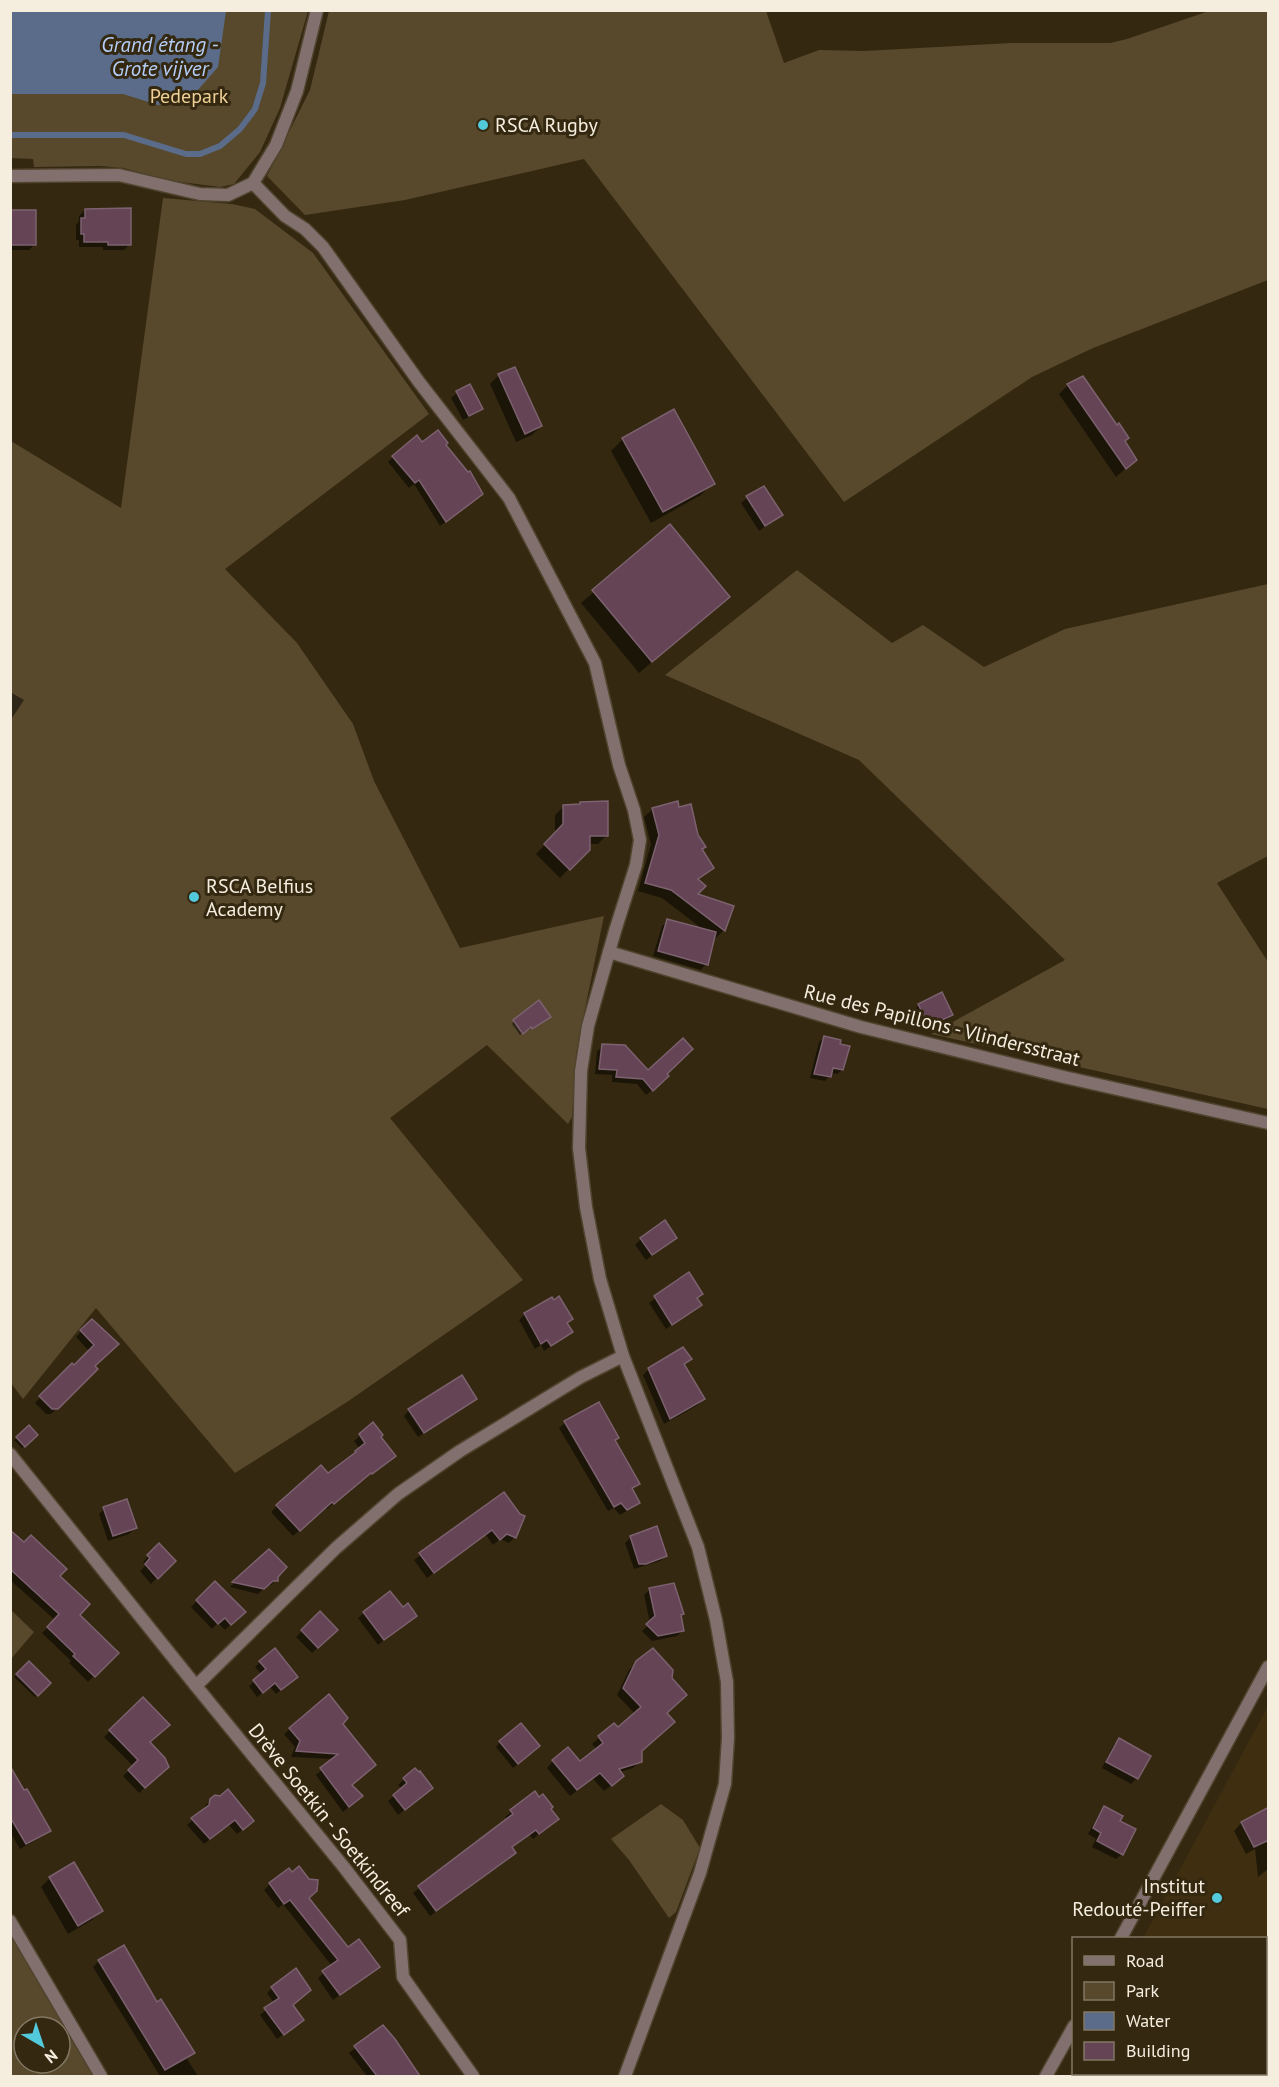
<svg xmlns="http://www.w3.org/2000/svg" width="1279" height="2087" viewBox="0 0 1279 2087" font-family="'PT Sans',sans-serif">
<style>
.built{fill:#3f2f10}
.green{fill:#58492c;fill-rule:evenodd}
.water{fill:#5a6c89}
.shadow{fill:#0007}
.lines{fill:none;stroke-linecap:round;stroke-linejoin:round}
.stream{stroke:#5a6c89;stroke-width:6}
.building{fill:#644455;stroke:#7c616f;stroke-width:1.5}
.minor-casing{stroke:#4f442d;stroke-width:15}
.tertiary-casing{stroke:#4f442d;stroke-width:15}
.minor{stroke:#82706f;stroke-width:12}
.tertiary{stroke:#82706f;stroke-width:12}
.poi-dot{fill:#53cadc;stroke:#342810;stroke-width:2}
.labels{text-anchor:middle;stroke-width:6;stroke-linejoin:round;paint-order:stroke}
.park-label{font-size:20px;fill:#efd097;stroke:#342810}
.poi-label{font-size:20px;fill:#f5eedf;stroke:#342810;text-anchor:start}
.street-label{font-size:20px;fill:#f5eedf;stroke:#342810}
.water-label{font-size:21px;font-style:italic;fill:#b4cef8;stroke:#342810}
</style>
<rect width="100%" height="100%" fill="#342810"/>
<!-- built -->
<path class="built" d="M1268 1706V2076H1068L1073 2066 1074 2074H1266V1938H1143Z"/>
<!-- green -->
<g class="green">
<path d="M11 11H308L280 108 260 152 234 184 220 187 165 180 124 168 100 166 34 167 33 159 11 158Z"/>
<path d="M329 11H766L784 63 819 50 864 51 1011 43H1110L1127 39 1209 11H1268V280L1093 348 1032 377 844 502 584 159 405 200 305 215 267 176 310 90Z"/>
<path d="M163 198 232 204 255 209 313 253 429 414 225 569 297 643 353 724 374 781 460 948 604 916 577 1048 572 1117 568 1124 487 1045 390 1118 523 1280 347 1402 235 1473 96 1308 23 1399 11 1383V441L121 508Z"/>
<path d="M797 570 892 643 923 625 984 667 1065 629 1268 584V856L1217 883 1268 962V1109L931 1034 1065 960 859 760 665 675Z"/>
<path d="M11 1610 34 1632 11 1659Z"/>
<path d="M661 1804 683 1820 700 1848 676 1912 669 1918 629 1860 611 1839Z"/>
<path d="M11 1935 83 2057 94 2076H11ZM24 2027H60V2063H24Z"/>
</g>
<!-- water -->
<path class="water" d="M11 10 226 11 218 67 190 99 158 105 123 94H11Z"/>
<!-- shadow -->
<g class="shadow">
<path d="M85 210 130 244 124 250H103V247H79V240H76V225L79 221V216Z"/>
<path d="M10 211 35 244 29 250H10Z"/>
<path d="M499 375 541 426 532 435 516 442 490 384Z"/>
<path d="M1068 385 1124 441 1135 460 1116 477 1059 394Z"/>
<path d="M457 393 481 408 475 414 463 420 451 398Z"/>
<path d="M623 439 713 483 701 495 651 523 611 451Z"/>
<path d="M422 444 444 445 476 499 440 526 414 484 409 488 388 462 393 457Z"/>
<path d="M747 498 781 515 759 531 741 503Z"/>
<path d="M670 526 728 597 639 673 581 603Z"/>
<path d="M10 692 24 700 10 721Z"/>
<path d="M581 803 607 835 598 844H588V849L560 878 536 854 555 834V815L564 806H578Z"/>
<path d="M653 809 701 850 713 868 698 880 696 894 732 907 723 931 715 939 713 937 706 964 701 970 653 956 662 926 668 921 705 931 662 898 638 891 651 844 644 817Z"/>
<path d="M919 1005 952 1015 946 1021 923 1031 913 1011Z"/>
<path d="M547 1019 529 1030 528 1028 520 1035 512 1024 514 1021Z"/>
<path d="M824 1038 842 1070 837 1074 831 1073 825 1081 810 1078 819 1042Z"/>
<path d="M603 1046 648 1072 665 1074 662 1082 646 1095 637 1084 612 1082V1075L595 1074 597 1051Z"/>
<path d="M675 1238 646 1260 635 1245 641 1239Z"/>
<path d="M688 1274 696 1299 700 1305 666 1329 649 1303Z"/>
<path d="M525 1314 571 1319 566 1324 571 1332 544 1351 541 1345 535 1349 519 1320Z"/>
<path d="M92 1321 116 1344 94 1367 96 1369 51 1414H46L35 1403 72 1365 74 1367 90 1352 76 1337Z"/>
<path d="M690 1359 683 1366 703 1399 698 1405 664 1424 643 1375 649 1369Z"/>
<path d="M475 1398 469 1404 418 1437 404 1416 409 1410Z"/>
<path d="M565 1423 617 1438 614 1441 638 1484 631 1490 638 1502 632 1508 620 1515 614 1508 608 1511 559 1428Z"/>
<path d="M373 1425 388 1461 346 1492 327 1509 326 1507 293 1536 271 1512 277 1506 328 1475 360 1449 354 1441Z"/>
<path d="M28 1427 36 1435 22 1448 14 1440Z"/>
<path d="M504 1494 515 1537 509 1543 500 1539 493 1545 486 1535 427 1578 414 1560Z"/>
<path d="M104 1509 135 1528 129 1534 108 1541 99 1514Z"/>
<path d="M631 1537 665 1556 660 1561 634 1569 625 1543Z"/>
<path d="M10 1544 58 1576 78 1615 116 1653 88 1682 69 1663 71 1661 42 1633 55 1620 10 1580Z"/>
<path d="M159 1545 174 1561 151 1584 140 1571 146 1565 143 1562Z"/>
<path d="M269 1551 276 1580 271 1585H267L258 1594 230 1587Z"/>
<path d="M215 1583 243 1612 225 1630 218 1623 212 1629 191 1607Z"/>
<path d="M650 1589 682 1614 680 1617 682 1631 677 1636 652 1641 642 1631 650 1623 644 1595Z"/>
<path d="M403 1609 415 1616 378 1645 358 1618 364 1613Z"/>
<path d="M320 1613 336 1630 312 1653 296 1637Z"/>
<path d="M260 1662 291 1682 276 1694 270 1687 257 1697 249 1686 262 1675 255 1667Z"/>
<path d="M637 1662 665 1713 641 1751 640 1761 633 1768 620 1772 616 1782 604 1791 593 1779 570 1796 547 1768 553 1761 580 1763 597 1750 592 1744 599 1738 614 1725 617 1730 635 1714 617 1695 629 1670Z"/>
<path d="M29 1663 49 1683 35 1697 14 1677Z"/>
<path d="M143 1699 148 1742 162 1772 139 1793 123 1776 133 1766 104 1737Z"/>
<path d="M341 1724 355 1802 343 1812 316 1775 334 1759 291 1757 295 1747 284 1734 290 1729Z"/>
<path d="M1119 1740 1137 1778 1131 1784 1102 1768 1113 1746Z"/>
<path d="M500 1742 533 1751 513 1768 496 1747Z"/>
<path d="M10 1769 49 1830 43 1836 20 1849 10 1832Z"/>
<path d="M415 1770 425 1793 398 1815 388 1801 402 1789 398 1785Z"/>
<path d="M534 1793 557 1819 533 1839 529 1834 511 1848 508 1858 430 1916 413 1893 507 1820 505 1817Z"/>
<path d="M215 1796 247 1826 237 1834 229 1825 204 1844 187 1825 204 1810 205 1806Z"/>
<path d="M1105 1808 1118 1822 1122 1854 1116 1859 1092 1847 1096 1839 1088 1834 1099 1814Z"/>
<path d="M1268 1809V1873V1869L1258 1877 1255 1849 1246 1854 1234 1831 1241 1823Z"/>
<path d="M50 1878 101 1911 92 1920 68 1934 41 1887Z"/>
<path d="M270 1884 307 1898 347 1949 372 1972 333 2000 318 1978 332 1966 283 1904 278 1908 264 1890Z"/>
<path d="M99 1961 156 2004 193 2053 187 2059 198 2076H160L93 1967Z"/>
<path d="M272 1988 291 2006 302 2020 277 2039 260 2015 274 2003 267 1993Z"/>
<path d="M383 2027 418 2076H419H367L349 2053Z"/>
</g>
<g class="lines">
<!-- stream -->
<path class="stream" d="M10 135H124L186 154H200L220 146 240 129 255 109 263 83 268 10"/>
</g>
<!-- building -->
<g class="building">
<path d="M131 208V245H108V242H84V234H81V218H85V209Z"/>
<rect x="10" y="210" width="26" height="35"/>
<path d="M515 367 542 426 525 434 498 374Z"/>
<path d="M1083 376 1117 425 1119 423 1129 438 1125 441 1137 460 1126 469 1067 384Z"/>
<path d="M470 384 483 409 469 416 456 391Z"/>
<path d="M674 409 715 484 663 512 622 438Z"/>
<path d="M438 430 448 443 446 445 468 472 470 471 483 494 446 522 419 480 415 483 392 456 417 435 422 442Z"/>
<path d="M764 486 783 515 765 526 746 496Z"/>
<path d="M670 524 730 597 652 662 592 590Z"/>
<path d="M608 801V836H590V850L570 870 544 844 563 824V805L580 804V802Z"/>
<path d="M678 801 679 807 691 804 698 835 706 847 702 849 714 868 698 879 706 886 698 894 734 906 725 931 671 890 645 883 659 835 652 808Z"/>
<path d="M667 919 716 932 708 965 658 951Z"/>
<path d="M942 992 953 1015 929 1026 918 1004Z"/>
<path d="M539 1000 551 1017 532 1029 531 1027 523 1034 513 1020Z"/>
<path d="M824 1036 841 1040 840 1044 850 1046 843 1070 833 1068 831 1077 814 1074Z"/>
<path d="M683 1038 693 1049 667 1074 669 1076 653 1091 643 1079 616 1077 617 1070 599 1069 602 1044 625 1045 648 1070Z"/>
<path d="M665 1220 677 1238 652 1255 640 1238Z"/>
<path d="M689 1272 703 1294 697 1298 702 1305 672 1325 654 1296Z"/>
<path d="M559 1296 573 1319 567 1323 573 1332 551 1346 547 1340 541 1344 524 1313 552 1297 554 1300Z"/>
<path d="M92 1319 119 1344 95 1366 98 1369 58 1409H52L39 1396 72 1363 74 1365 94 1345 80 1330Z"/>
<path d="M683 1347 692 1359 684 1364 705 1399 670 1419 648 1368Z"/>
<path d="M462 1375 477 1399 424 1433 408 1409Z"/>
<path d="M599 1402 619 1438 615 1440 640 1484 632 1488 640 1503 627 1510 621 1503 614 1507 564 1421Z"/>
<path d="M373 1422 383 1435 381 1437 396 1456 372 1474 371 1473 334 1504 332 1502 300 1531 276 1505 321 1465 328 1473 356 1452 355 1451 365 1443 359 1434Z"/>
<path d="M29 1425 38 1435 25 1447 16 1437Z"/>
<path d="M504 1492 520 1514 525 1516 516 1538 507 1534 500 1540 492 1530 434 1573 419 1553Z"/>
<path d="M127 1499 137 1528 113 1536 103 1507Z"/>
<path d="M657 1526 667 1556 646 1564H639L630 1536Z"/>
<path d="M10 1530 24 1542 31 1535 67 1569 60 1576 90 1604 80 1615 119 1653 95 1677 73 1656 75 1654 47 1627 59 1614 10 1569Z"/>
<path d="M159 1543 176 1561 158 1579 145 1564 150 1558 147 1555Z"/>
<path d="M269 1549 287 1567 278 1577V1581H273L264 1589 232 1582Z"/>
<path d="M215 1581 246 1612 231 1625 225 1618 218 1624 196 1600Z"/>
<path d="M674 1583 684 1614 681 1615 684 1631 658 1636 646 1624 655 1616 649 1588Z"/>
<path d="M390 1591 403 1607 408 1603 417 1616 384 1640 363 1612Z"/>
<path d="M320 1611 338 1630 318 1648 301 1630Z"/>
<path d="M275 1648 298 1677 281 1690 275 1683 263 1693 253 1680 266 1669 259 1661Z"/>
<path d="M653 1648 673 1670 672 1678 687 1695 667 1713 675 1722 642 1751V1762L619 1769 624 1776 612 1786 600 1773 577 1790 552 1760 568 1747 580 1761 603 1743 598 1736 614 1723 618 1727 641 1707 623 1688 636 1661Z"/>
<path d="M29 1661 51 1683 38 1696 16 1674Z"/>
<path d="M329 1694 348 1718 343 1724 376 1765 352 1785 363 1796 349 1807 320 1768 338 1754 296 1751 300 1741 289 1728Z"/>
<path d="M143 1697 170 1725 150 1742 165 1758 169 1767 145 1788 128 1770 138 1760 109 1730Z"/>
<path d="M521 1723 540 1746 518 1764 499 1741Z"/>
<path d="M1119 1738 1151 1756 1138 1779 1106 1762Z"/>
<path d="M10 1766 24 1790 27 1789 51 1831 26 1844 10 1817Z"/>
<path d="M415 1768 419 1772 420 1771 433 1788 405 1810 393 1795 407 1783 403 1778Z"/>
<path d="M228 1789 254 1821 243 1830 235 1820 210 1839 191 1818 209 1805 210 1799 215 1795 220 1796Z"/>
<path d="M535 1791 539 1797 543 1794 553 1807 551 1809 559 1819 539 1834 536 1830 512 1847 516 1853 436 1911 418 1886 513 1814 510 1810Z"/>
<path d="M1104 1806 1123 1816 1120 1821 1136 1829 1123 1855 1097 1841 1101 1833 1093 1828Z"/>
<path d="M1269 1807V1840L1254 1847 1241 1822Z"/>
<path d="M74 1862 103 1911 78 1926 49 1877Z"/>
<path d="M299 1866 309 1879 318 1880 317 1891 309 1898 348 1947 359 1939 380 1967 340 1995 322 1971 338 1960 290 1900 284 1904 269 1883 289 1868 292 1872Z"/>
<path d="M124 1945 157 2002 161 1999 195 2053 165 2070 98 1960Z"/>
<path d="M296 1968 311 1990 293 2005 304 2020 284 2035 264 2008 279 1998 271 1987Z"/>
<path d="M383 2025 395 2039 420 2076H377L354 2046Z"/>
</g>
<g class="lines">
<!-- minor casing -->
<g class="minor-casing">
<g id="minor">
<path d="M10 176 119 175 200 194 228 195 253 183 276 145 297 91 317 10"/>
<path d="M253 183 285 216 305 229 323 247 419 382 509 498 595 663 619 765 634 810 640 840 636 865 615 931 588 1026 581 1071 579 1148 586 1207 600 1279 623 1356 698 1547 716 1620 727 1682 728 1738 725 1784 700 1873 625 2076"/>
<path d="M609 952 861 1027 1064 1077 1268 1123"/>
<path d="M10 1454 196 1686 343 1866 400 1940 403 1977 473 2076"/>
<path d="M196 1686 336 1548 398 1494 460 1451 581 1377 623 1356"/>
</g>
</g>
<!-- tertiary casing -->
<g class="tertiary-casing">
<g id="tertiary">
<path d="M10 1921 101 2076"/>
<path d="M1121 1938 1268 1667"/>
<path d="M1046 2076 1074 2026"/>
</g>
</g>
<!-- minor -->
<use href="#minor" class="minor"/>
<!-- tertiary -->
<use href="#tertiary" class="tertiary"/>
</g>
<!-- markers -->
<g class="poi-dot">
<circle cx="483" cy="125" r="6"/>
<circle cx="194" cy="897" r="6"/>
<circle cx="1217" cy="1898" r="6"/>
</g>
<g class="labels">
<!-- park labels -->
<g class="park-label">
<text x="189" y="103">Pedepark</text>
</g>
<!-- poi labels -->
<g class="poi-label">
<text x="495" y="132">RSCA Rugby</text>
<text x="206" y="893">RSCA Belfius<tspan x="206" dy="23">Academy</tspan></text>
<text x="1205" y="1893" text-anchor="end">Institut<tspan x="1205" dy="23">Redouté-Peiffer</tspan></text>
</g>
<!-- street labels -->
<g class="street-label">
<text transform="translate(942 1025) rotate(14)" y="7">Rue des Papillons - Vlindersstraat</text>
<text transform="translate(329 1820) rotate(51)" y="7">Drève Soetkin - Soetkindreef</text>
</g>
<!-- water labels -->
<g class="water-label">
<text x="160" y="52">Grand étang -<tspan x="160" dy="24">Grote vijver</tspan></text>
</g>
</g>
<!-- border -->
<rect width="1279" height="2087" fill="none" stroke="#f5eedf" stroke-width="24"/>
<!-- legend -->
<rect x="1072" y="1937" width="195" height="138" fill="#342810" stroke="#817763" stroke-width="1.5"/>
<rect x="1084" y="1956" width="30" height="9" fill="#82706f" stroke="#817763" stroke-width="1.5"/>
<text x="1126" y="1967" font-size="18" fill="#f5eedf">Road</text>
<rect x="1084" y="1982" width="30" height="18" fill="#58492c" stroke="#817763" stroke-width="1.5"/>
<text x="1126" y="1997" font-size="18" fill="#f5eedf">Park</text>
<rect x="1084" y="2012" width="30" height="18" fill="#5a6c89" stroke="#817763" stroke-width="1.5"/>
<text x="1126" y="2027" font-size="18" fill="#f5eedf">Water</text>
<rect x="1084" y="2042" width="30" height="18" fill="#644455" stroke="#817763" stroke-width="1.5"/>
<text x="1126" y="2057" font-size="18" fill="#f5eedf">Building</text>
<!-- north arrow -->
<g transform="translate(42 2045) rotate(141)"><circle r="28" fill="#342810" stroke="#817763" stroke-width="1.5"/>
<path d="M0-4.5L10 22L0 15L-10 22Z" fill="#53cadc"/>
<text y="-9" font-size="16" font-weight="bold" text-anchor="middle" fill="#f5eedf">N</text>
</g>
</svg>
